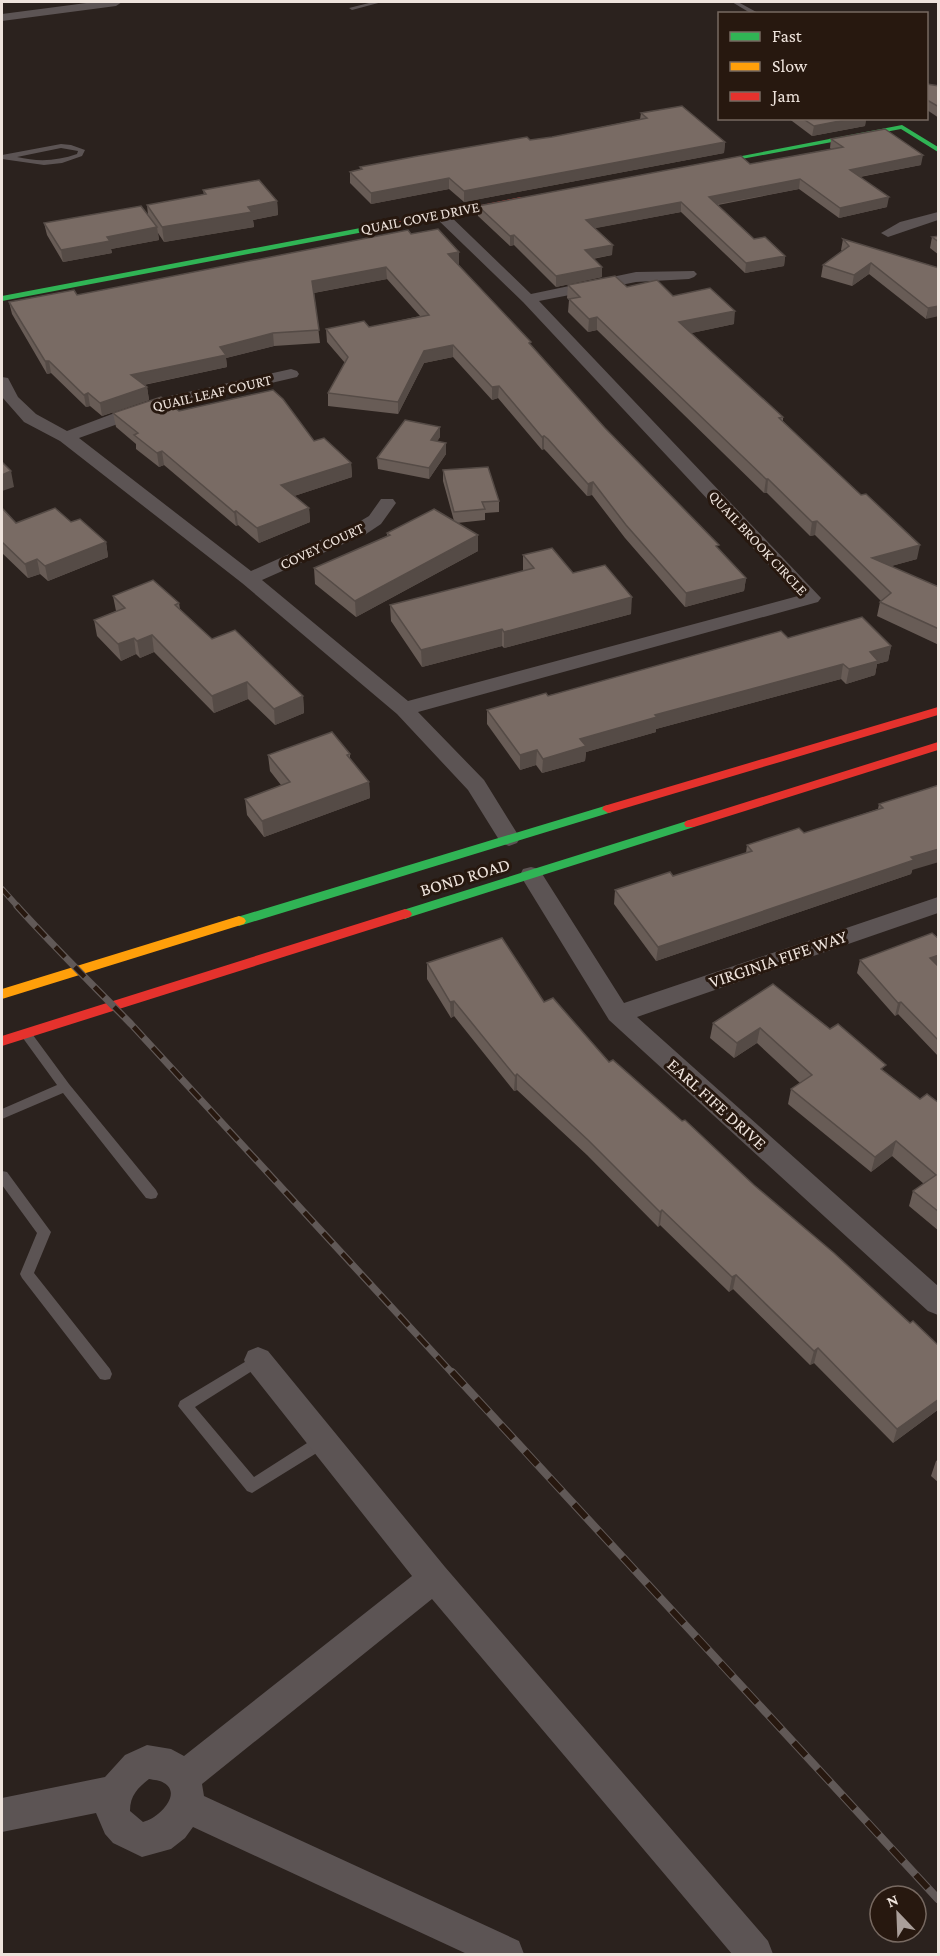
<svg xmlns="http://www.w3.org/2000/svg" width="940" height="1956" viewBox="0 0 940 1956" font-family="'Crimson Pro',serif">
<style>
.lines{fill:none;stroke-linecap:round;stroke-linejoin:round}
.lane{fill:#5c5454;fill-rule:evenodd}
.street{fill:#5c5454;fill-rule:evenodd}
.fast{fill:#30b455;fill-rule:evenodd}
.slow{fill:#ff9f0a;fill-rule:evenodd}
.jam{fill:#e5322d;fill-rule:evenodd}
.rail-far2-casing{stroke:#615957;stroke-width:6}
.rail-far1-casing{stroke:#615957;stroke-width:7}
.rail-casing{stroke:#615957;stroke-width:8}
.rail-far2{stroke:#27180f;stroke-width:4;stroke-dasharray:11;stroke-linecap:butt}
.rail-far1{stroke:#27180f;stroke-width:4.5;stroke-dasharray:14;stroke-linecap:butt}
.rail{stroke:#27180f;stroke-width:6;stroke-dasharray:18;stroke-linecap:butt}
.wall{fill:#685c56}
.shaded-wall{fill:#554b46}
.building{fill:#796b64;stroke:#554b46;stroke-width:1.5}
.labels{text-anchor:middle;stroke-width:6;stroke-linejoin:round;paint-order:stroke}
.far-street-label{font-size:15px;fill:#eee3dc;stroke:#27180f}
.street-label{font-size:18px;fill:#eee3dc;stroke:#27180f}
</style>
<rect width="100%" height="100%" fill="#2b221e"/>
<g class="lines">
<!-- lane -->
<g class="lane">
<path d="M373 2H382L352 10 349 8Z"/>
<path d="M732 2H738L760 14H752Z"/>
<path d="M61 144 71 145 85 150 82 156 62 163 44 165 2 159V155ZM61 148 78 151 77 154C57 161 38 162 17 157Z"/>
<path d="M26 1029 30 1031 69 1084 156 1190 158 1194 156 1198 151 1199 146 1198 63 1093 2 1119V1109L57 1085 20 1034 22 1031Z"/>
<path d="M2 1171 7 1172 51 1232 34 1273 110 1369 112 1374 110 1379 105 1380 100 1379 22 1278 20 1274 37 1233 2 1185Z"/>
<path d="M258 1354 263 1356 265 1360 263 1364 195 1407 254 1477 318 1436 323 1434 328 1436 330 1441 328 1446 252 1493 247 1491 178 1406 180 1401Z"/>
</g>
<!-- street -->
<g class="street">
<path d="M94 2H122L116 6 2 21V14Z"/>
<path d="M440 210 445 211 531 294 636 272 694 271 697 274 694 277 689 279 636 282 539 301 821 598 818 602 418 712 484 780 520 838 517 843 509 846 501 843 468 790 397 714 242 583 60 441 24 422 2 397V377L8 378 18 397 36 414 67 431 128 408 170 396 291 369 297 371 299 374 297 377 180 404 140 416 79 438 251 571 352 526 369 516 381 499H393L396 503 381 524 366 534 262 580 408 701 798 596 523 302 435 217 433 214 435 211Z"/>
<path d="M938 212V220L888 237 881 233 900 222Z"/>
<path d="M531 867 539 869 624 1003 938 897V913L637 1017 938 1286V1315L928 1311 609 1020 520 875 523 869Z"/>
<path d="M258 1347 268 1351 445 1567 768 1941 773 1954H732L432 1599 202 1784 204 1796 519 1941 524 1954H467L193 1827 185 1838 171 1849 142 1857 113 1843 105 1834 96 1813 2 1832V1798L105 1777 125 1755 147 1745 171 1749 184 1756 412 1576 248 1369 244 1360 248 1351ZM149 1779C154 1780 160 1780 164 1783 183 1794 158 1819 143 1822L130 1811C130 1795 138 1788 149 1779Z"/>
</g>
<!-- fast -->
<g class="fast">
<path d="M902 125 938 147V152L901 129 699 167 695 165Z"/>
<path d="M392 222 396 224 395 226 2 301V296Z"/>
<path d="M608 805 614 809 612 812 239 926 232 921 234 918Z"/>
<path d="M690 820 694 821 696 824 694 827 410 917 405 919 398 914 400 911Z"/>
</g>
<!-- slow -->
<path class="slow" d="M239 916 244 918 246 921 244 924 2 999V989Z"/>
<!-- jam -->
<g class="jam">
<path d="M521 197 525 199 524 201 392 226 388 224Z"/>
<path d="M938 707V715L612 812 608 813 602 809 604 806Z"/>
<path d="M938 742V750L694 827H686L684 824 686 821Z"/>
<path d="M405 909 410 911 412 914 410 917 2 1046V1036Z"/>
</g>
<!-- rail-far2 casing -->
<g class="rail-far2-casing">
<path id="rail-far2" d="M2 889 19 908"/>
</g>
<!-- rail-far1 casing -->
<g class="rail-far1-casing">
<path id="rail-far1" d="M17 906C54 947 93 985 131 1024L453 1374"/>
</g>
<!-- rail casing -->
<g class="rail-casing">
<path id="rail" d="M452 1372 938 1899"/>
</g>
<!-- rail-far2 -->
<use href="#rail-far2" class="rail-far2"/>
<!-- rail-far1 -->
<use href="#rail-far1" class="rail-far1"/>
<!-- rail -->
<use href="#rail" class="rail"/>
</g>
<!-- wall -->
<g class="wall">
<path d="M927 84 939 86V118L927 110Z"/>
<path d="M641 113 725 142 724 153 464 202 449 189 371 204 350 183V172L361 170 360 167 552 137 640 119Z"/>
<path d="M788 118H866L865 126 812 136Z"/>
<path d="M831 139 921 165 860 177 887 207 839 218 799 189 718 205 754 239 785 256 784 266 745 273 681 212 595 228 612 255 593 259 602 277 556 287 514 245 510 246 478 216V206L750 164 831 149 830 148Z"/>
<path d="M203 190 277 201 278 215 253 220 254 227 164 242 158 233 159 240 111 249 112 253 63 262 47 235 44 223 148 215 147 205 204 195Z"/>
<path d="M411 234 459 264H458L605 428 746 578 744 591 685 607 625 538 592 495 587 496 547 452 544 449 542 450 498 398 492 400 453 357 424 363 398 414 328 406V393L345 363 327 342 326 329 369 327 420 316 387 279 314 293 320 343 274 346 226 358 227 367 144 385 147 387 149 400 102 416 90 406 86 407 51 373 47 374 12 314 9 302 77 295Z"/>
<path d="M939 236V255L930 248 932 237Z"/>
<path d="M843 239 939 268 926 319 869 274 852 286 821 277 823 265 842 251 841 250Z"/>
<path d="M568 285 627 287 673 296 734 324 691 333 783 417V421L917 559 891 566 939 587V645L877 616 880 602 881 601 815 535 810 536 767 493H764L597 330 588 332 568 312 569 300 567 298Z"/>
<path d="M179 411 314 441 351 463 352 477 294 496 309 508 310 522 259 543 238 525 236 526 164 465 159 467 136 449V444L116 427 113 413Z"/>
<path d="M440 437 437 441 446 443V454L429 479 378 469 377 458Z"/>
<path d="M443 470 499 501V512L485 513V520L457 523 478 535V551L356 617 315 584 314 568 387 536V533L454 521 443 481Z"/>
<path d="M2 508 16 523 71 522 106 542 108 557 48 581 40 574 28 578 2 553Z"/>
<path d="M523 555 573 573 631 614 504 648 502 646 422 667 391 621 390 605 523 571Z"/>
<path d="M113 596 179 603 180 609 212 639 303 696 304 713 275 725 248 699 214 713 154 652 140 658 136 654 121 661 97 636 94 620 116 611Z"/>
<path d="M788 638 891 646 888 661 877 664 875 675 846 684 841 679 656 729V732L586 752 585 761 542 773 536 765 520 770 487 724V710Z"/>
<path d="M350 754V759L369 782 370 798 264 837 247 815 245 799 281 785 270 771 268 755Z"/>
<path d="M939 785 911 874 656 961 614 904 615 890 673 876 746 853 747 845 804 833 878 809 879 804Z"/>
<path d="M939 939V966H938L939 967V1057L898 1014 895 1016 857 973 860 960Z"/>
<path d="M427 963 544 1002 609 1062 754 1185 910 1323 939 1346V1409L893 1443 814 1363 810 1365 733 1289 729 1292 660 1225 658 1227 587 1155 517 1090 514 1091 454 1016 451 1018 427 979Z"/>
<path d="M773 984 920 1099 939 1103V1231L909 1206 913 1191 924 1184 892 1156 871 1172 788 1104 791 1089 800 1083 757 1043 734 1058 710 1038 713 1023Z"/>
<path d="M939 1459V1483L931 1476 936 1461Z"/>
</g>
<!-- shaded-wall -->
<g class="shaded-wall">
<path d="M855 118H866L865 126 812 136 814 126Z"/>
<path d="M725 142 724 153 464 202V191Z"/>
<path d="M923 155 921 165 848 179 850 170Z"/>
<path d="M449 178V189L371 204V193Z"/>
<path d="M800 179 799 189 708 206 709 197Z"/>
<path d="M889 197 887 207 839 218 840 208Z"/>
<path d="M277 201 278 215 253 220 254 227 164 242 162 227 248 207Z"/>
<path d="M681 202V212L586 230V220Z"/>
<path d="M157 227 159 240 111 249 112 253 63 262 61 250 107 237Z"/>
<path d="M514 235V245L510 246V236Z"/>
<path d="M613 245 612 255 584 260 585 250Z"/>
<path d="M459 252V264L448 266V254Z"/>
<path d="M785 256 784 266 745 273 746 263Z"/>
<path d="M871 263 869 274 852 286 854 275Z"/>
<path d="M386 267 387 279 313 293 312 281Z"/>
<path d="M602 267V277L556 287V276Z"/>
<path d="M939 306V316L926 319 928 308Z"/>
<path d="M735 311 734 324 678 336 679 322Z"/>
<path d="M597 317V330L588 332 589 319Z"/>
<path d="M273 333 274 346 226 358 227 367 133 387 131 375 220 347Z"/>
<path d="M453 345V357L424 363 398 414V402L424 351Z"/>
<path d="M45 361H49L51 373 47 374Z"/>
<path d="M499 386 498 398 492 400V387Z"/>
<path d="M147 387 149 400 102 416 100 403Z"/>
<path d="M88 393 90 406 86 407 84 395Z"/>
<path d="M440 427V437L431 451V440Z"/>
<path d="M544 436V449L542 450V437Z"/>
<path d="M446 443V454L429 479V468Z"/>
<path d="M162 451 164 465 159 467 157 453Z"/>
<path d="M351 463 352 477 282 500 281 485Z"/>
<path d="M11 471 14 487 2 491V475Z"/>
<path d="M766 479H768L767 493H764Z"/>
<path d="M593 482 592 495 587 496 588 484Z"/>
<path d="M309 508 310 522 259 543 257 528Z"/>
<path d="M236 511 238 525 236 526 234 512Z"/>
<path d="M817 521 815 535 810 536 812 522Z"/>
<path d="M478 535V551L356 617 355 601Z"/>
<path d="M106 542 108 557 48 581 45 566Z"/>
<path d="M920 545 917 559 870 572 872 558Z"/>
<path d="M37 559 40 574 28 578 25 564Z"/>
<path d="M746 578 744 591 685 607 686 593Z"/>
<path d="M632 597 631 614 504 648V632Z"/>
<path d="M502 629V646L422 667 421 650Z"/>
<path d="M152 635 154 652 140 658 137 641Z"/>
<path d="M134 638 136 654 121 661 118 644Z"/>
<path d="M891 646 888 661 877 664 875 675 846 684 849 669 870 652Z"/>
<path d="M843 664 841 679 656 729V732L586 752 585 761 542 773 543 759 580 739 655 715Z"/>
<path d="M247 682 248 699 214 713 212 696Z"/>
<path d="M303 696 304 713 275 725 274 709Z"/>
<path d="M537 750 536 765 520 770V755Z"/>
<path d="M369 782 370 798 264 837 262 821Z"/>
<path d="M939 849V862L912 870 911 874 656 961 658 947 911 857Z"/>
<path d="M939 955V966L927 971 930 958Z"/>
<path d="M454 1001V1016L451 1018 450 1002Z"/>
<path d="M901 1002 898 1014 895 1016 898 1003Z"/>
<path d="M760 1028 757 1043 734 1058 737 1043Z"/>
<path d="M517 1074V1090L514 1091 515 1076Z"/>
<path d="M896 1141 892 1156 871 1172 875 1157Z"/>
<path d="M662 1210 660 1225 658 1227 660 1212Z"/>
<path d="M736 1275 733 1289 729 1292 732 1277Z"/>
<path d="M818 1348 814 1363 810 1365 814 1351Z"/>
<path d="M939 1399V1409L893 1443 897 1429Z"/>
</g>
<!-- building -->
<g class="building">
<path d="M927 84 939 86V107L927 100Z"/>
<path d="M682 106 725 142 464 191 449 178 371 193 350 172 362 169 360 167 418 156 527 137 530 140 552 137 647 118 641 113Z"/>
<path d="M802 118H855L814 126Z"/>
<path d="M885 129 923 155 850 170 889 197 840 208 800 179 709 197 754 239 765 237 785 256 746 263 681 202 586 220 613 245 585 250 602 267 556 276 514 235 510 236 478 206 741 156 750 164 843 147 831 139Z"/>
<path d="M259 180 277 201 248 207 252 212 162 227 147 205 206 194 203 190Z"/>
<path d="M141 206 157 227 107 237 110 241 61 250 44 223Z"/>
<path d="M438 229 459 252 448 254 531 342 529 343 605 428 719 545 716 546 746 578 686 593 626 525 593 482 588 484 548 439 544 436 542 437 499 386 492 387 453 345 424 351 398 402 328 393 348 357 326 329 364 321 369 327 429 315 386 267 312 281 319 330 273 333 220 347 226 355 131 375 147 387 100 403 88 393 84 395 49 361H45L9 302 74 290 77 295 408 230 411 234Z"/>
<path d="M939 236V242L932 237Z"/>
<path d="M843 239 939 268V306L928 308 871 263 854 275 823 265 849 246Z"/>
<path d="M615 276 627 287 657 280 673 296 710 288 735 311 679 322 783 417 779 418 861 495 866 494 920 545 872 558 939 587V629L880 602 891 593 817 521 812 522 768 479H766L597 317 589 319 569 299 580 297 568 285Z"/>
<path d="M273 390 283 399 314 441 324 438 351 463 281 485 309 508 257 528 236 511 234 512 162 451 157 453 134 435 138 433 113 413 161 397 179 411Z"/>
<path d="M405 420 440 427 431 440 446 443 429 468 377 458Z"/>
<path d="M2 462 11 471 2 475Z"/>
<path d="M488 467 499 501 482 502 485 509 454 512 443 470Z"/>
<path d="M2 508 16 523 55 508 71 522 80 519 106 542 45 566 37 559 25 564 2 542Z"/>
<path d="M434 509 478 535 355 601 314 568 390 535 387 533Z"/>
<path d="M552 548 573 573 605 565 632 597 504 632 502 629 421 650 390 605 534 568 523 555Z"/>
<path d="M153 580 179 603 175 605 212 639 235 630 303 696 274 709 247 682 212 696 152 635 137 641 134 638 118 644 94 620 125 608 113 596Z"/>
<path d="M862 617 891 646 870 652 878 661 849 669 843 664 655 715 657 717 580 739 586 746 543 759 537 750 520 755 487 710 546 693 548 696 781 631 788 638Z"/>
<path d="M332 732 350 754 347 755 369 782 262 821 245 799 290 782 268 755Z"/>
<path d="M939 785V849L911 857 914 860 658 947 615 890 670 872 673 876 752 851 747 845 799 828 804 833 883 808 879 804Z"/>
<path d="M932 933 939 939V955L930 958 939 967V1041L901 1002 898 1003 860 960Z"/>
<path d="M502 938 544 1002 553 998 609 1062 613 1060 682 1121 685 1120 754 1185 834 1253 910 1323 913 1321 939 1346V1399L897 1429 818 1348 814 1351 736 1275 732 1277 662 1210 660 1212 588 1140 517 1074 515 1076 454 1001 450 1002 427 963Z"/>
<path d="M773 984 830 1029 838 1024 886 1065 881 1069 920 1099 927 1094 939 1103V1212L913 1191 936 1175 896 1141 875 1157 791 1089 812 1075 760 1028 737 1043 713 1023Z"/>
</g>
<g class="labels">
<!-- far-street labels -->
<g class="far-street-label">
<text transform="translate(420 218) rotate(-11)" y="5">QUAIL COVE DRIVE</text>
<text transform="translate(212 393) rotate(-13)" y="5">QUAIL LEAF COURT</text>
<text transform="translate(758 543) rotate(47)" y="5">QUAIL BROOK CIRCLE</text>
<text transform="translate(322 546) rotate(-25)" y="5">COVEY COURT</text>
</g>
<!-- street labels -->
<g class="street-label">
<text transform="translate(465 877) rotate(-17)" y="6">BOND ROAD</text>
<text transform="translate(778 959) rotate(-19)" y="6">VIRGINIA FIFE WAY</text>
<text transform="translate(717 1104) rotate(42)" y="6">EARL FIFE DRIVE</text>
</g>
</g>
<!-- border -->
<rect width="940" height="1956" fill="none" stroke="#eee3dc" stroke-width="6"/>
<!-- legend -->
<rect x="718" y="12" width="210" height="108" fill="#27180f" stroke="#776961" stroke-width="1.5"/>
<rect x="730" y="32" width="30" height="9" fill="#30b455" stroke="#776961" stroke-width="1.5"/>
<text x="772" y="42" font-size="18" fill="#eee3dc">Fast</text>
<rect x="730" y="62" width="30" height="9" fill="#ff9f0a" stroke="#776961" stroke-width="1.5"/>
<text x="772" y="72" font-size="18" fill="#eee3dc">Slow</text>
<rect x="730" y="92" width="30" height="9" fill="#e5322d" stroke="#776961" stroke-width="1.5"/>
<text x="772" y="102" font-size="18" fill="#eee3dc">Jam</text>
<!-- north arrow -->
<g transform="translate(898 1914) rotate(337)"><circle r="28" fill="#27180f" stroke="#776961" stroke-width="1.5"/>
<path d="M0-4.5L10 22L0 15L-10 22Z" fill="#aa9f9a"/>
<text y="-9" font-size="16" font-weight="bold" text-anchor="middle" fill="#eee3dc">N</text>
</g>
</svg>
